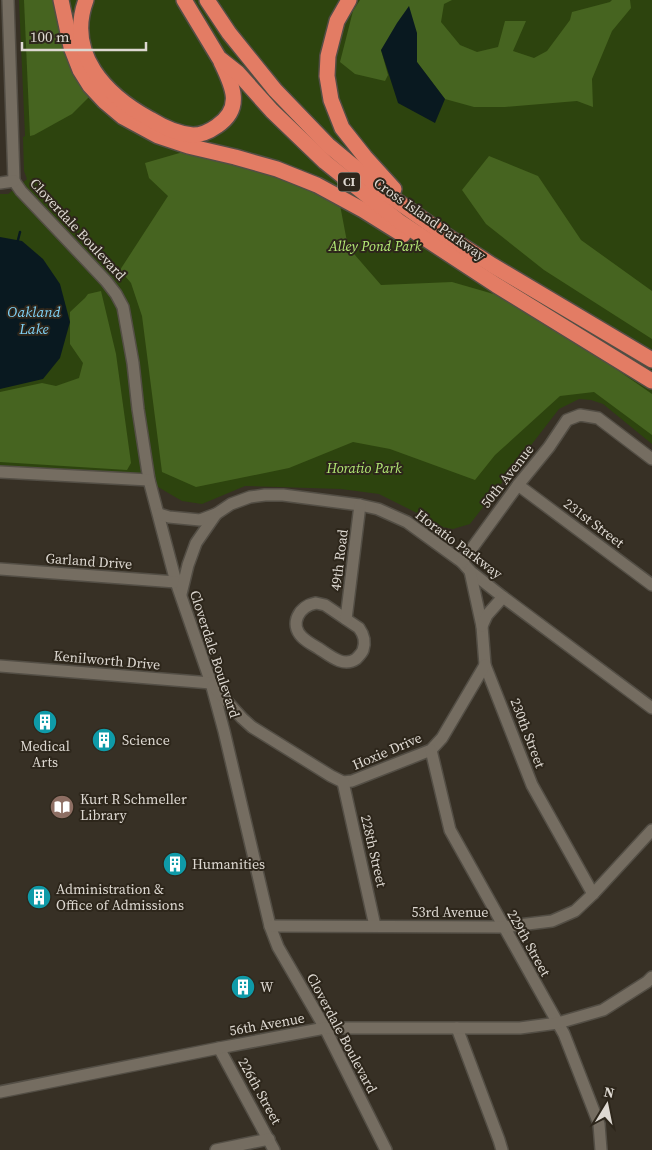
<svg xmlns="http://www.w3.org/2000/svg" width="652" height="1150" viewBox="0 0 652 1150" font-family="'Source Serif 4',serif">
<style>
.green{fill:#2d440e}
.forest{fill:#466420}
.water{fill:#091920}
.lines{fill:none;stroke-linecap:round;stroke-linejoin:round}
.stream{stroke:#091920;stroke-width:2.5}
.minor-casing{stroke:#534e45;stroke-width:14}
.highway-casing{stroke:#534e45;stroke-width:18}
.minor{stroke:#756d61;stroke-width:11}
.highway{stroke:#e37c64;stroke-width:15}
.labels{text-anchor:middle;stroke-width:4;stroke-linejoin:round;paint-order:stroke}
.shield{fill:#2d261b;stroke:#a8a39a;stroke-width:1}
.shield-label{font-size:12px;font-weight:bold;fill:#ddd8d1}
.street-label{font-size:14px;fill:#ddd8d1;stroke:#2d261b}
.park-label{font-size:14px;font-style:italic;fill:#b3e975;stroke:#2d261b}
.poi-label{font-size:14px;fill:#ddd8d1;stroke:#2d261b;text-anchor:start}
.water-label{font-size:15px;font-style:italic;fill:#80d1f5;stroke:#2d261b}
</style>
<rect width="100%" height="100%" fill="#373025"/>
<!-- green -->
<path class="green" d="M19 0H652V444L603 404 591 400 579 399 559 409 470 524 453 529 442 527 421 515 379 494 341 489 245 486 202 504 182 501 134 473 0 466V194H8L27 179 24 171 23 137 25 136Z"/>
<!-- forest -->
<g class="forest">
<path d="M24 0H56L92 94 72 114 34 135 30 136Z"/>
<path d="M360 0H452L444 4 441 22 460 45 477 52 498 47 505 21H526L513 51 534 58 547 51 570 20 572 12 610 2 612 0H630L631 8 612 31 592 79 593 107 577 101 505 107H474L445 99 417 62V33L381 50 388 75 385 81 355 74 340 62 353 11Z"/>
<path d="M183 152 276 176 326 197 340 205 348 247 381 285 452 282 504 297 553 325 652 394V435L594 392 560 396 495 455 475 480 390 449 353 442 289 468 196 487 162 472 142 316 131 283 120 270 168 196 149 178 145 163Z"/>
<path d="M489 156 538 176 581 240 652 291V339L544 270 486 224 462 190Z"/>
<path d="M101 291 116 354 131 463 127 470 0 462V392L42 383 56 386 79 378 83 363 70 344V312L85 298 88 294Z"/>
</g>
<!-- water -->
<g class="water">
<path d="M409 6 417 33V62L445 99 435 123 398 103 381 50 397 23Z"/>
<path d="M0 237 22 241 43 259 60 284 70 322 60 358 43 379 0 389Z"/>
</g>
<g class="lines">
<!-- stream -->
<path class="stream" d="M18 240 20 232"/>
<!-- minor casing -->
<g class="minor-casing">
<g id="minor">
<path d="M8 0 14 181"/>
<path d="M14 181 21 191 106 281 116 294 123 307 133 363 138 409 149 480 176 582 211 683 224 731 270 926 278 947 325 1028 386 1150"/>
<path d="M0 183 14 181"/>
<path d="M0 472 149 480"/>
<path d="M518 485 652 585"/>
<path d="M159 514 169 517 200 520 216 514 231 504 250 497 265 495H283L360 505 378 509 407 522 462 562 470 571 503 597 652 708"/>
<path d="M462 562 518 485 549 447 567 420 580 415 598 418 652 459"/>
<path d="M0 569 176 582"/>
<path d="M470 571 482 626 485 665 532 785 593 894"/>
<path d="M181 594 188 565 196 543 216 514"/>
<path d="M316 603 325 605 359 628C364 635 366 641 363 650 362 653 359 656 356 659 343 668 329 655 318 648 313 645 307 642 302 637 289 624 299 606 316 603Z"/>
<path d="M346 619 360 505"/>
<path d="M482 626 487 615 503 597"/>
<path d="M0 666 211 683"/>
<path d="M213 686 242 718 252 727 331 776 343 782 352 781 431 750 442 738 485 665"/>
<path d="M431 750 450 830 564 1034 599 1124 601 1150"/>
<path d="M343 782 375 926"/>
<path d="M270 926 503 927 552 921 575 911 593 894 652 830"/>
<path d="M457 1028 499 1140 502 1150"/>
<path d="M219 1048 274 1150"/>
<path d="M0 1092 219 1048 325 1028H520L558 1023 603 1010 647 982 652 977"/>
<path d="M216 1150 269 1139"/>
</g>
</g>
<!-- highway casing -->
<g class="highway-casing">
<g id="highway">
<path d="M61 0 71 47 80 70 90 86 104 101 123 117 158 136 188 146 235 157 277 169 317 185 363 210 403 235"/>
<path d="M86 0C66 54 106 95 150 119 163 127 177 134 193 135 201 135 210 131 217 126 244 108 232 85 221 62"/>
<path d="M184 0 219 58 238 73 272 111 325 162 400 222 496 285 652 381"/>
<path d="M207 0 229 33 275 90 328 145 387 194 444 234 492 265 652 360"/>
<path d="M349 0 337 21 328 56 327 76 331 100 342 128 365 157 394 189"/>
</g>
</g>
<!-- minor -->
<use href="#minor" class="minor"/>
<!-- highway -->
<use href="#highway" class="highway"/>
</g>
<!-- icons -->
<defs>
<g id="building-disc" transform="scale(1.25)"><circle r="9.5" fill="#0f9aa8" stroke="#2d261b"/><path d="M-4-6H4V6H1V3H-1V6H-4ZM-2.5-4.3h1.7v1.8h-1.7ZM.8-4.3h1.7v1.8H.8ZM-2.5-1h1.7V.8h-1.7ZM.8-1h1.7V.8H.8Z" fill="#fff"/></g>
<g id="library-disc" transform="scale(1.25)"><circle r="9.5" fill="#8d6e63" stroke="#2d261b"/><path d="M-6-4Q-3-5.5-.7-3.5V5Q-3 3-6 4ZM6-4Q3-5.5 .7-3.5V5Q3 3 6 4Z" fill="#fff"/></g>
</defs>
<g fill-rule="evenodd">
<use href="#building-disc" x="45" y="722"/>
<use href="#building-disc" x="104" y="740"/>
<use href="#library-disc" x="62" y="807"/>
<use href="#building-disc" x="175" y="864"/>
<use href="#building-disc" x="39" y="897"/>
<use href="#building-disc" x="243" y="987"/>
</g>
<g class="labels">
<!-- shield labels -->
<rect class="shield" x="338" y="172.5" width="22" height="19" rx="4"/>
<g class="shield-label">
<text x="349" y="186">CI</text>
</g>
<!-- street labels -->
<g class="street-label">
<text transform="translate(430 219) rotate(35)" y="5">Cross Island Parkway</text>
<text transform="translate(78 229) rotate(47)" y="5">Cloverdale Boulevard</text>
<text transform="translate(507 476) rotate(-52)" y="5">50th Avenue</text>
<text transform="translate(594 523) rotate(37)" y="5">231st Street</text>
<text transform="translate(459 544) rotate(37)" y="5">Horatio Parkway</text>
<text transform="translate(339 560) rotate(-83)" y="5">49th Road</text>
<text transform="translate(89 561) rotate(4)" y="5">Garland Drive</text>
<text transform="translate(215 654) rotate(72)" y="5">Cloverdale Boulevard</text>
<text transform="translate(107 660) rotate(5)" y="5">Kenilworth Drive</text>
<text transform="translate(528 733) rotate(69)" y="5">230th Street</text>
<text transform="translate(387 751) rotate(-23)" y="5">Hoxie Drive</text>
<text transform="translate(374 851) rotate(77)" y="5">228th Street</text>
<text x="450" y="917">53rd Avenue</text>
<text transform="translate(529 943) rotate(61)" y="5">229th Street</text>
<text transform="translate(267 1024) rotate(-10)" y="5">56th Avenue</text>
<text transform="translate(342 1033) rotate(62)" y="5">Cloverdale Boulevard</text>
<text transform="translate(260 1091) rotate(61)" y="5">226th Street</text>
</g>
<!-- park labels -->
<g class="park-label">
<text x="375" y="251">Alley Pond Park</text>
<text x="364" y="473">Horatio Park</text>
</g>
<!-- poi labels -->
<g class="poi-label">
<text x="122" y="745">Science</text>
<text x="45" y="751" text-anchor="middle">Medical<tspan x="45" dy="16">Arts</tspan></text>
<text x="80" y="804">Kurt R Schmeller<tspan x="80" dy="16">Library</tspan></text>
<text x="192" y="869">Humanities</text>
<text x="56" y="894">Administration &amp;<tspan x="56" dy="16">Office of Admissions</tspan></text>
<text x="260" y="992">W</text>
</g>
<!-- water labels -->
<g class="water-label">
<text x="34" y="317">Oakland<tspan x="34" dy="17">Lake</tspan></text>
</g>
</g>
<!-- north arrow -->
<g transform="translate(607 1105) rotate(10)" stroke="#2d261b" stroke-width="4" paint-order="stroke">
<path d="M0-4L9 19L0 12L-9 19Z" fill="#ddd8d1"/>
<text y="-8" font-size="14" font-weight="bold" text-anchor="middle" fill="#ddd8d1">N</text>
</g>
<!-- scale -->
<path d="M22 42v8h124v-8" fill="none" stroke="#ddd8d1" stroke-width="2.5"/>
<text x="30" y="42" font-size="15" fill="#ddd8d1" stroke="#2d261b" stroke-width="4" paint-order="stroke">100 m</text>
</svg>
